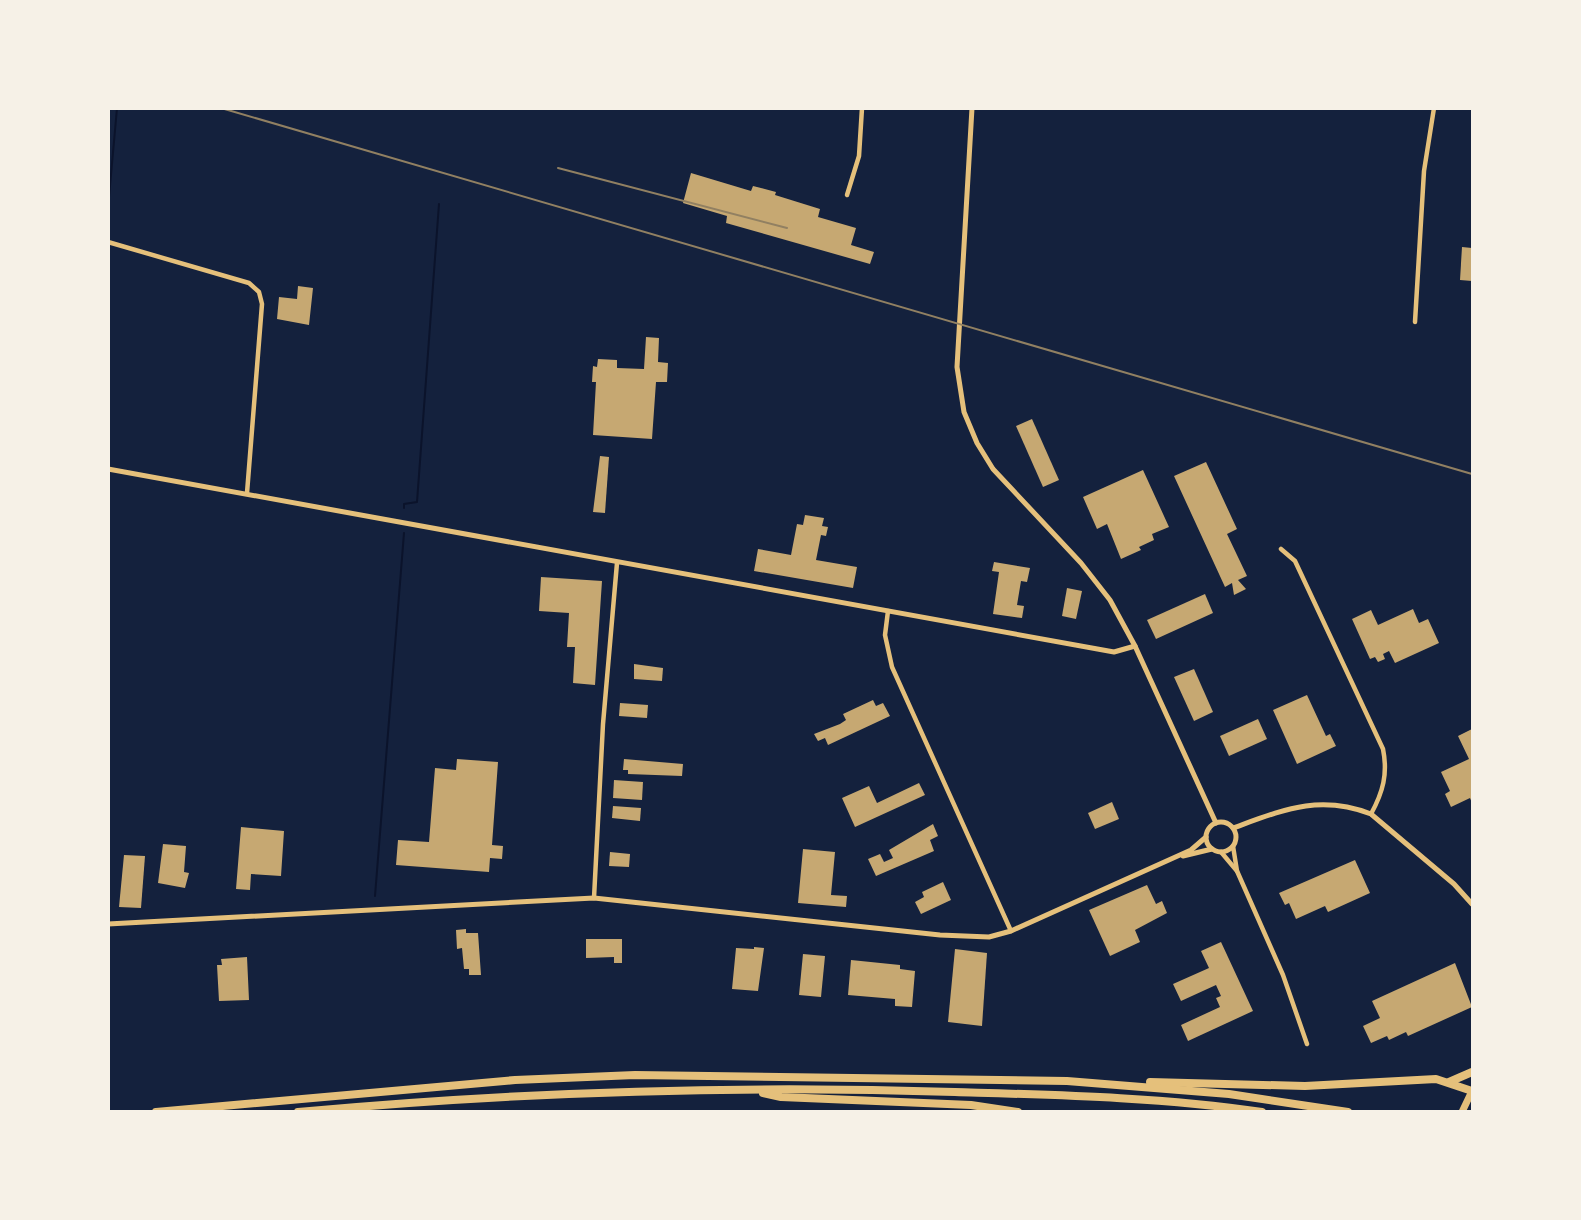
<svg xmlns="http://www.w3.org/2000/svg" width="1581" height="1220" viewBox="0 0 1581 1220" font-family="'DejaVu Sans',sans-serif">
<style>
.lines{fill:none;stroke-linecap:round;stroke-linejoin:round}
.stream{stroke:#0b132b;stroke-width:2}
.building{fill:#c6a872}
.minor{stroke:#e5c07b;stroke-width:4.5}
.tertiary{stroke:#e5c07b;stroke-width:5}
.trunk{stroke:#e5c07b;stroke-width:7}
.motorway{stroke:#e5c07b;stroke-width:8}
.rail{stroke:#918062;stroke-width:2}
</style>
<rect width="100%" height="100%" fill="#14213d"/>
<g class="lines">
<!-- stream -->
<g class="stream">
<path d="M108 208 117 108"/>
<path d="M404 508V504L417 502 439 204"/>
<path d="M375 896 404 533"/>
</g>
</g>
<!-- building -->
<g class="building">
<path d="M691 173 751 191 753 186 776 192 775 195 820 209 818 217 856 228 851 245 874 252 870 264 726 223 727 216 683 203Z"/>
<path d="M1462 247 1472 248V281L1460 280Z"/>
<path d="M298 286 313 288 309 325 277 319 279 297 297 299Z"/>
<path d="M646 337 659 338 658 362 668 363 667 382H656L652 439 593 435 596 382H592L593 366 597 367 598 359 617 360V368L644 369Z"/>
<path d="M1032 419 1059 480 1043 487 1016 426Z"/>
<path d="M600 456 609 457 605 513 593 512Z"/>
<path d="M1206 462 1237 529 1227 534 1247 576 1238 580 1246 589 1234 595 1232 583 1225 587 1174 476Z"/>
<path d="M1143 470 1169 527 1152 534 1154 540 1139 547 1141 550 1121 559 1107 524 1097 529 1083 497Z"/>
<path d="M805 515 824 518 822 526 828 527 826 536 821 535 816 560 857 567 853 588 754 571 758 549 791 555 797 524 803 525Z"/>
<path d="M994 562 1030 568 1027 582 1021 581 1017 605 1024 606 1022 618 993 614 999 572 992 571Z"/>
<path d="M541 577 602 581 595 685 573 683 575 647H567L569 613 539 611Z"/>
<path d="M1067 588 1082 591 1076 619 1062 616Z"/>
<path d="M1205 594 1213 613 1156 639 1147 620Z"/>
<path d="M1413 609 1419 623 1428 619 1439 643 1395 663 1389 651 1383 654 1385 659 1378 662 1375 657 1370 659 1352 619 1371 610 1378 625Z"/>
<path d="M634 664 663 668 662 681 634 679Z"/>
<path d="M1194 669 1213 712 1194 721 1174 677Z"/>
<path d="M1307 695 1326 736 1330 734 1336 746 1297 764 1273 710Z"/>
<path d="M873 700 876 706 883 703 890 716 828 745 825 738 818 741 814 734 840 724 846 720 843 714Z"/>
<path d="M620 703 648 705 647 718 619 716Z"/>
<path d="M1258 719 1267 739 1229 756 1220 736Z"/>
<path d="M1472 729V803L1470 798 1451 807 1445 794 1450 791 1441 772 1469 759 1458 736Z"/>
<path d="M457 759 498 762 492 845 503 846 502 859 490 858 489 872 396 865 398 840 429 842 435 768 456 770Z"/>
<path d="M624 759 683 764 682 776 628 774V770H623Z"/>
<path d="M614 780 643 782 642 800 613 798Z"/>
<path d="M919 783 925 795 855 827 842 798 869 786 877 803Z"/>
<path d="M1112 802 1119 819 1095 829 1088 813Z"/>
<path d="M613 806 641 808 640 821 612 818Z"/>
<path d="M933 824 938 836 930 840 934 851 876 876 868 859 880 854 884 862 893 858 889 850Z"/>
<path d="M241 827 284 831 281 876 251 874 250 890 236 889Z"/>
<path d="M163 844 186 846 184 872 189 873 185 888 158 883Z"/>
<path d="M803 849 835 852 831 895 847 896 846 907 798 903Z"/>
<path d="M610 852 630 854 629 867 609 866Z"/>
<path d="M124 855 145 856 141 908 119 907Z"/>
<path d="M1355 860 1370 893 1328 912 1325 906 1296 919 1289 903 1285 905 1279 893Z"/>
<path d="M943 882 951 900 921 914 915 902 924 897 922 892Z"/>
<path d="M1147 885 1156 904 1162 901 1167 913 1135 930 1140 942 1110 956 1089 910Z"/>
<path d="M466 929V933H478L481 975H469V969H464L462 948 457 949 456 930Z"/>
<path d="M586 939H622V963H614V957L586 958Z"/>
<path d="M1221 942 1253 1011 1188 1041 1181 1025 1220 1007 1216 998 1221 996 1216 985 1181 1001 1173 984 1209 968 1201 951Z"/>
<path d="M754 947 764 948 758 991 732 989 736 948 754 949Z"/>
<path d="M955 949 987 953 982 1026 948 1022Z"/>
<path d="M803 954 825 956 821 997 799 995Z"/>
<path d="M247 957 249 1000 219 1001 217 965H222L221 959Z"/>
<path d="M851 960 900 965V969L915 971 912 1007 895 1006V999L848 995Z"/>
<path d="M1455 963 1472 1007 1408 1036 1406 1032 1389 1040 1387 1036 1371 1043 1363 1026 1380 1018 1372 1001Z"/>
</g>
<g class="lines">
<!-- minor -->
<g class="minor">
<path d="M847 195 859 156 862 108"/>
<path d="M108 242 249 283 259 292 262 304 247 493"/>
<path d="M1415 322 1424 171 1434 108"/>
<path d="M1281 549 1295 561 1383 749C1388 774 1383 792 1371 814"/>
<path d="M888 611 885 635 892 667 1011 931"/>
<path d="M1233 846 1237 871 1283 975 1307 1044"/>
<path d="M1221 852 1237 871"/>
<path d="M594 898 603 724 617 563"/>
</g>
<!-- tertiary -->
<g class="tertiary">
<path d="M972 108 957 367 964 412 977 443 993 469 1081 563 1110 600 1135 646 1216 823"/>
<path d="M108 469 1114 652 1135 646"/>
<circle cx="1221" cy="837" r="15"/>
<path d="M1233 828C1283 810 1319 794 1371 814L1454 884 1472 904"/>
<path d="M1183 856 1212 849"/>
<path d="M108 924 594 898 940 935 989 937 1011 931 1191 850 1206 837"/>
</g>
<!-- trunk -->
<path class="trunk" d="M1462 1112 1472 1091"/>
<!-- motorway -->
<g class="motorway">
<path d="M1150 1082 1305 1086 1436 1079 1472 1091"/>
<path d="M1449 1082 1472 1072"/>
<path d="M763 1093 781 1097 971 1105 1018 1112"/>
<path d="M156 1112 515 1080 635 1075 1067 1081 1229 1094 1348 1112"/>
<path d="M298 1112C517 1092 735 1085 955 1092 1057 1095 1161 1097 1262 1112"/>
</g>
<!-- rail -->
<g class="rail">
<path d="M221 108 1472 474"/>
<path d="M558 168 787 228"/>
</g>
</g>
<!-- border -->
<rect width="1581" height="1220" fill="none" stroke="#f6f1e7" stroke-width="220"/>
</svg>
